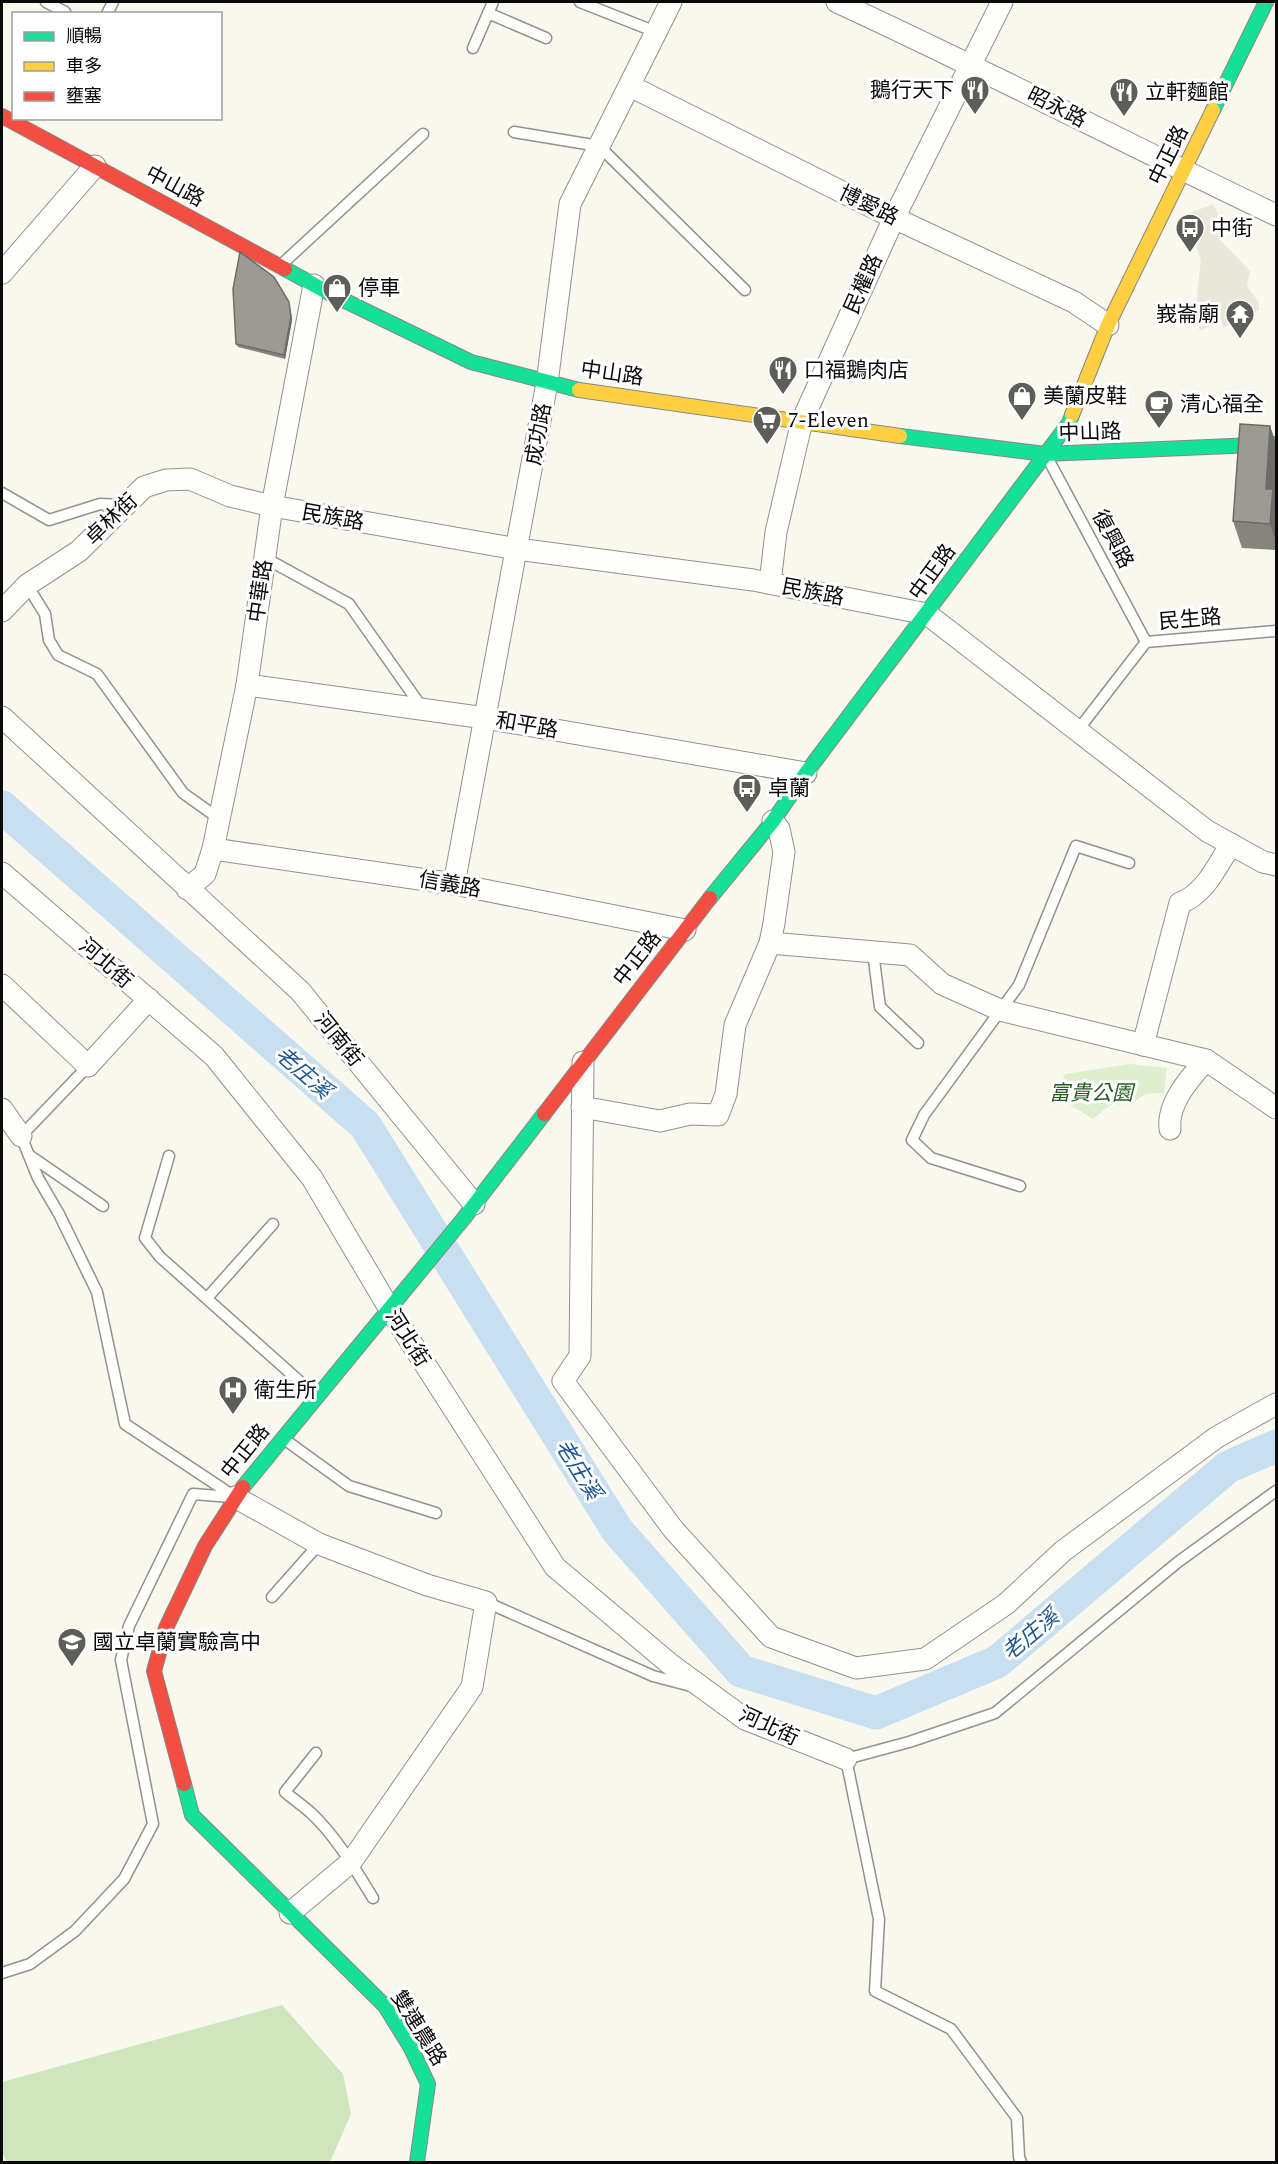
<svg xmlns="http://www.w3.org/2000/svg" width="1278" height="2164" viewBox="0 0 1278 2164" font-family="Spectral,'Noto Sans TC',serif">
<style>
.green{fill:#dfeecf}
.forest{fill:#cfe5be}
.plaza{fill:#e9e7da}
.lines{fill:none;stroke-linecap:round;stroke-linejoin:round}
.river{stroke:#c7dff1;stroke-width:33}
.lane-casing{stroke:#92918d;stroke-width:13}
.street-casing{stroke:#92918d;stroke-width:23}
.fast-casing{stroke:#888883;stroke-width:16}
.slow-casing{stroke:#888883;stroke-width:16}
.jam-casing{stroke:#888883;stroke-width:16}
.lane{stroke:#fefefc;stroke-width:10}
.street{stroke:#fefefc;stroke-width:21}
.fast{stroke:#16e098;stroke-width:14}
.slow{stroke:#ffcf43;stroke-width:14}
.jam{stroke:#f24e42;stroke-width:14}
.wall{fill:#86847f}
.shaded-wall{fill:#6d6c68}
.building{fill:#9c9a94;stroke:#6d6c68;stroke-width:1.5}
.labels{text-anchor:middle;stroke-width:6;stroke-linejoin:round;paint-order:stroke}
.poi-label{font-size:21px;fill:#0a0a0a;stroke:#fff;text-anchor:start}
.street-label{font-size:21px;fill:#0a0a0a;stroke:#fff}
.park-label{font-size:21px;font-style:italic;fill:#275d20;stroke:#fff}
.water-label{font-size:22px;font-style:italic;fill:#1c5594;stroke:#fff}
</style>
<rect width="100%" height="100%" fill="#f9f8ee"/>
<!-- green -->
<path class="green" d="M1130 1064 1167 1068 1164 1093 1146 1094 1130 1104 1110 1105 1093 1119 1055 1095 1065 1074Z"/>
<!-- forest -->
<path class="forest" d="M282 2005 343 2074 351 2114 330 2162H7L2 2152V2082Z"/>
<!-- plaza -->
<path class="plaza" d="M1213 204 1222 222 1220 240 1250 271 1247 286 1259 303V310L1223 328 1221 320 1200 331 1195 316 1201 260 1185 215Z"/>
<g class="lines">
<!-- river -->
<path class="river" d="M2 807 365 1125 617 1530 741 1671 876 1713 997 1662 1228 1467 1276 1446"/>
<!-- lane casing -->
<g class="lane-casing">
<g id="lane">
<path d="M46 2 65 12 64 14"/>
<path d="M580 2 656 32"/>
<path d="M488 13 546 38"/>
<path d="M107 14 113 2"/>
<path d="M473 48 493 2"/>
<path d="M514 132 599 146 745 290"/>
<path d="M282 264 423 134"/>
<path d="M1047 457 1146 642"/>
<path d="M2 493 49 520 100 504 123 505"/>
<path d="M265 558 349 604 423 709"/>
<path d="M27 585 45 614 49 640 58 655 97 674 183 793 218 818"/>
<path d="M1078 730 1146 642 1276 631"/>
<path d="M873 952 880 1007 918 1043"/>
<path d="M88 1066 21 1136 38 1178 59 1214 97 1292 125 1424 232 1495"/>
<path d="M29 1155 103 1206"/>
<path d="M169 1156 145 1238 160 1257 315 1395"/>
<path d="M1020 1186 931 1158 912 1140 924 1115 1019 985 1076 846 1129 863"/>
<path d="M207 1298 273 1224"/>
<path d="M284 1439 349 1486 436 1513"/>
<path d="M272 1597 319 1544"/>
<path d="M486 1602 653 1676 691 1686"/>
<path d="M316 1753 285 1792C293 1799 302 1805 310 1812 336 1836 355 1869 373 1898"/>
<path d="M2 1973 30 1964 75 1931 124 1879 153 1824 121 1660 129 1626 193 1494 231 1497"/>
<path d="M1021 2162 1019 2157 1017 2118 951 2029 875 1991 879 1919 846 1759 909 1742 995 1713 1178 1562 1276 1491"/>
</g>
</g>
<!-- street casing -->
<g class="street-casing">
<g id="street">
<path d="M837 2C985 70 1129 145 1276 215"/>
<path d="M630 86 894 218 1074 302 1108 325"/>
<path d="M2 273 95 166"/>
<path d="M770 583 776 532 802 421 894 218 1002 2"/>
<path d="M2 611 27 585 79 551 144 487 166 480 190 479 230 496 272 506 517 549 753 580 927 614 1207 831 1263 862 1276 865"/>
<path d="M247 685 485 718 806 773"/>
<path d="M2 717 300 991 474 1204"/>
<path d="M213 849 454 884 685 930"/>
<path d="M2 873 214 1056 312 1178 389 1308 555 1567 670 1664 745 1719 846 1759"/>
<path d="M454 884 547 383 570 204 671 2"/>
<path d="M187 889 205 874 213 849 247 685 272 506 314 285"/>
<path d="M770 943 910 955 942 984 1000 1010 1206 1060 1276 1108"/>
<path d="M2 985 88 1066 149 999"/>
<path d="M1143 1045 1180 903C1205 894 1217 866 1231 844"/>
<path d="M583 1062 580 1356 563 1381 673 1529 771 1637 856 1668 925 1659 1006 1604 1063 1551 1217 1437 1276 1404"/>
<path d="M582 1107 660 1121 690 1114 718 1115 726 1094 735 1025 770 943 774 923 784 852 779 829 773 821"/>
<path d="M2 1109 21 1136"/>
<path d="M1170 1129C1167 1103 1190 1078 1206 1060"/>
<path d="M235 1497 319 1544 427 1585 486 1602 472 1687 351 1862 290 1913"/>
</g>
</g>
<!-- fast casing -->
<g class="fast-casing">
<g id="fast">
<path d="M1213 110 1266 2"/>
<path d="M285 269 329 293 471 362 579 390"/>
<path d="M900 436 1045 454 1276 444"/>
<path d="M710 898 773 821 806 773 1069 423 1072 415"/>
<path d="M243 1487 464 1218 544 1114"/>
<path d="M184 1784 192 1815 385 2006 411 2048 428 2084 417 2162"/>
</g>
</g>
<!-- slow casing -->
<g class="slow-casing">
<g id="slow">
<path d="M579 390 900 436"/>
<path d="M1072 415 1108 325 1213 110"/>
</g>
</g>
<!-- jam casing -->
<g class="jam-casing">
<g id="jam">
<path d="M2 116 285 269"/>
<path d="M544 1114 710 898"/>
<path d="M184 1784 154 1671 166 1628 205 1546 243 1487"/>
</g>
</g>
<!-- lane -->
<use href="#lane" class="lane"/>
<!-- street -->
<use href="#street" class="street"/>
<!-- fast -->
<use href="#fast" class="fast"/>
<!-- slow -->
<use href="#slow" class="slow"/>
<!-- jam -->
<use href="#jam" class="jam"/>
</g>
<!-- wall -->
<g class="wall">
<path d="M289 302 292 320 285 359 238 347 236 344Z"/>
<path d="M1276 443V550L1242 548 1233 521Z"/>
</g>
<!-- shaded-wall -->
<g class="shaded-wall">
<path d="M289 302 292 320 285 359 284 355Z"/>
<path d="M1270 426 1276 443V541L1270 524 1266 489Z"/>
</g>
<!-- building -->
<g class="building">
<path d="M240 252 274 277 289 302 291 317 284 355 236 344 233 289Z"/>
<path d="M1240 424 1270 426 1266 489H1273L1270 524 1233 521Z"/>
</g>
<!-- icons -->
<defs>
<g id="restaurant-pin" transform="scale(1.5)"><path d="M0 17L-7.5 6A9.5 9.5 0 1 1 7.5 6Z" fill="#5e5d5a" stroke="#fff"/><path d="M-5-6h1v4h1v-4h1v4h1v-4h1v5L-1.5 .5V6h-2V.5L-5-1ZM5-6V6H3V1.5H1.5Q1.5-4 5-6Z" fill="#fff"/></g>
<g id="bus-pin" transform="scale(1.5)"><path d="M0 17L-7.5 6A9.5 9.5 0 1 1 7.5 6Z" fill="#5e5d5a" stroke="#fff"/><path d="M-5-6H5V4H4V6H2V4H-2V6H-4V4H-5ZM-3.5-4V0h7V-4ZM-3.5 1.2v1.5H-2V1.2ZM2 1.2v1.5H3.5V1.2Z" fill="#fff"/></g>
<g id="shop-pin" transform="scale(1.5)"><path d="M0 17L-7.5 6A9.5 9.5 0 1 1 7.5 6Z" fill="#5e5d5a" stroke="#fff"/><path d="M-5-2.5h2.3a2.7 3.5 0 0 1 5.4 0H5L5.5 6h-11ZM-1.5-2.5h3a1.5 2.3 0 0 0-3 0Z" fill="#fff"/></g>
<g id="temple-pin" transform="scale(1.5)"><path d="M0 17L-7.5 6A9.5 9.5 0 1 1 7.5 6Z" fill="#5e5d5a" stroke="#fff"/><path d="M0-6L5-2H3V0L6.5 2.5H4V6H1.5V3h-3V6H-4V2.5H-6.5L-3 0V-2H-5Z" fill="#fff"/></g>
<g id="cafe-pin" transform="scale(1.5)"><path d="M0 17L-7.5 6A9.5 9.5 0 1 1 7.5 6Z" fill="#5e5d5a" stroke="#fff"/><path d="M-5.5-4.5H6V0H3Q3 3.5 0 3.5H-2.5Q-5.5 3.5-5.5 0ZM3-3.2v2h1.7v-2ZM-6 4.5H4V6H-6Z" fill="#fff"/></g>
<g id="supermarket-pin" transform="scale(1.5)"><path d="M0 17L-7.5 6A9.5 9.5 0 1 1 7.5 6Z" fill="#5e5d5a" stroke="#fff"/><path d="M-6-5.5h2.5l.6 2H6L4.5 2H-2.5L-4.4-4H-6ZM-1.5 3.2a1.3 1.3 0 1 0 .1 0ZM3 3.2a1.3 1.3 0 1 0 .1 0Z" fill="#fff"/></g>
<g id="hospital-pin" transform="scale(1.5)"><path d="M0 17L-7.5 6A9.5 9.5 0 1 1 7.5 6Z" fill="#5e5d5a" stroke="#fff"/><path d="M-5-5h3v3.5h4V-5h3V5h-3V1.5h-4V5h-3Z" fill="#fff"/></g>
<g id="school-pin" transform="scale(1.5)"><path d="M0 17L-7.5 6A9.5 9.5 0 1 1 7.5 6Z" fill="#5e5d5a" stroke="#fff"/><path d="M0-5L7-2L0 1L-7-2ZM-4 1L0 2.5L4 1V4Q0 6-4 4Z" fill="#fff"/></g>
</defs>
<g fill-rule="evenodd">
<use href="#restaurant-pin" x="975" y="90"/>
<use href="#restaurant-pin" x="1124" y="92"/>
<use href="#bus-pin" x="1190" y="228"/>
<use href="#shop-pin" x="337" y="288"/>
<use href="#temple-pin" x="1240" y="314"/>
<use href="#restaurant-pin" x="783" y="370"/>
<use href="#shop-pin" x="1022" y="396"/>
<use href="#cafe-pin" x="1159" y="404"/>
<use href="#supermarket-pin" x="767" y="420"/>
<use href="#bus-pin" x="747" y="788"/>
<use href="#hospital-pin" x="233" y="1390"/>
<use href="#school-pin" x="72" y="1642"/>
</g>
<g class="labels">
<!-- poi labels -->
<g class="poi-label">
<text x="954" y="97" text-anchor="end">鵝行天下</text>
<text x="1145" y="99">立軒麵館</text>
<text x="1211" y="235">中街</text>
<text x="358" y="295">停車</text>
<text x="1219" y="321" text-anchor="end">峩崙廟</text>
<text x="804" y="377">口福鵝肉店</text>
<text x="1043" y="403">美蘭皮鞋</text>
<text x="1180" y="411">清心福全</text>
<text x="788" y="427">7-Eleven</text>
<text x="768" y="795">卓蘭</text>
<text x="254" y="1397">衛生所</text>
<text x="93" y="1649">國立卓蘭實驗高中</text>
</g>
<!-- street labels -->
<g class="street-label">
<text transform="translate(1057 107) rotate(27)" y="7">昭永路</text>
<text transform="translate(1168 155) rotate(-64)" y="7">中正路</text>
<text transform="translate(175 186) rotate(28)" y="7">中山路</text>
<text transform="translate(869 205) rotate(26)" y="7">博愛路</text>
<text transform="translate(863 284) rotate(-66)" y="7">民權路</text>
<text transform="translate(612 373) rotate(8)" y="7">中山路</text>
<text transform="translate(1090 432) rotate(-2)" y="7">中山路</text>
<text transform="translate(538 434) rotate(-80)" y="7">成功路</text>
<text transform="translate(333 517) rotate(10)" y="7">民族路</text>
<text transform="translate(111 519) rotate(-44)" y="7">卓林街</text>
<text transform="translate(1113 539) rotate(62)" y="7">復興路</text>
<text transform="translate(932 572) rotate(-54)" y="7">中正路</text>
<text transform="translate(260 591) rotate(-82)" y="7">中華路</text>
<text transform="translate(813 592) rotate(11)" y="7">民族路</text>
<text transform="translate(1190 619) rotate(-5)" y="7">民生路</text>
<text transform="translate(527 725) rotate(10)" y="7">和平路</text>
<text transform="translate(450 884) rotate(10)" y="7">信義路</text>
<text transform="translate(637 958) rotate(-52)" y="7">中正路</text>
<text transform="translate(106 963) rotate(41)" y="7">河北街</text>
<text transform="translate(339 1039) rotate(51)" y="7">河南街</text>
<text transform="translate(408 1338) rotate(58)" y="7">河北街</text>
<text transform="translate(245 1451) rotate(-51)" y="7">中正路</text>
<text transform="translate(769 1726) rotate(25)" y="7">河北街</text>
<text transform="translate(419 2028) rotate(58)" y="7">雙連農路</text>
</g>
<!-- park labels -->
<g class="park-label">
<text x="1091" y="1100">富貴公園</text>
</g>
<!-- water labels -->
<g class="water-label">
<text transform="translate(304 1072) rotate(41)" y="8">老庄溪</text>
<text transform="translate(579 1469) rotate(58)" y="8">老庄溪</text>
<text transform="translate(1030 1634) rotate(-40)" y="8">老庄溪</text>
</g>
</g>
<!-- border -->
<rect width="1278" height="2164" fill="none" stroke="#0a0a0a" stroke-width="6"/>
<!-- legend -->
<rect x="12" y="12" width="210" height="108" fill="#ffffff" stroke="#9d9d9d" stroke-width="1.5"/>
<rect x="24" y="32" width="30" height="9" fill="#16e098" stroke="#9d9d9d" stroke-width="1.5"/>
<text x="66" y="42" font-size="18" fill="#0a0a0a">順暢</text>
<rect x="24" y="62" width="30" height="9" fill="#ffcf43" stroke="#9d9d9d" stroke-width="1.5"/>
<text x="66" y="72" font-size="18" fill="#0a0a0a">車多</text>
<rect x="24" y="92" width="30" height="9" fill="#f24e42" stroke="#9d9d9d" stroke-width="1.5"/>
<text x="66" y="102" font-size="18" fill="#0a0a0a">壅塞</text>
</svg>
